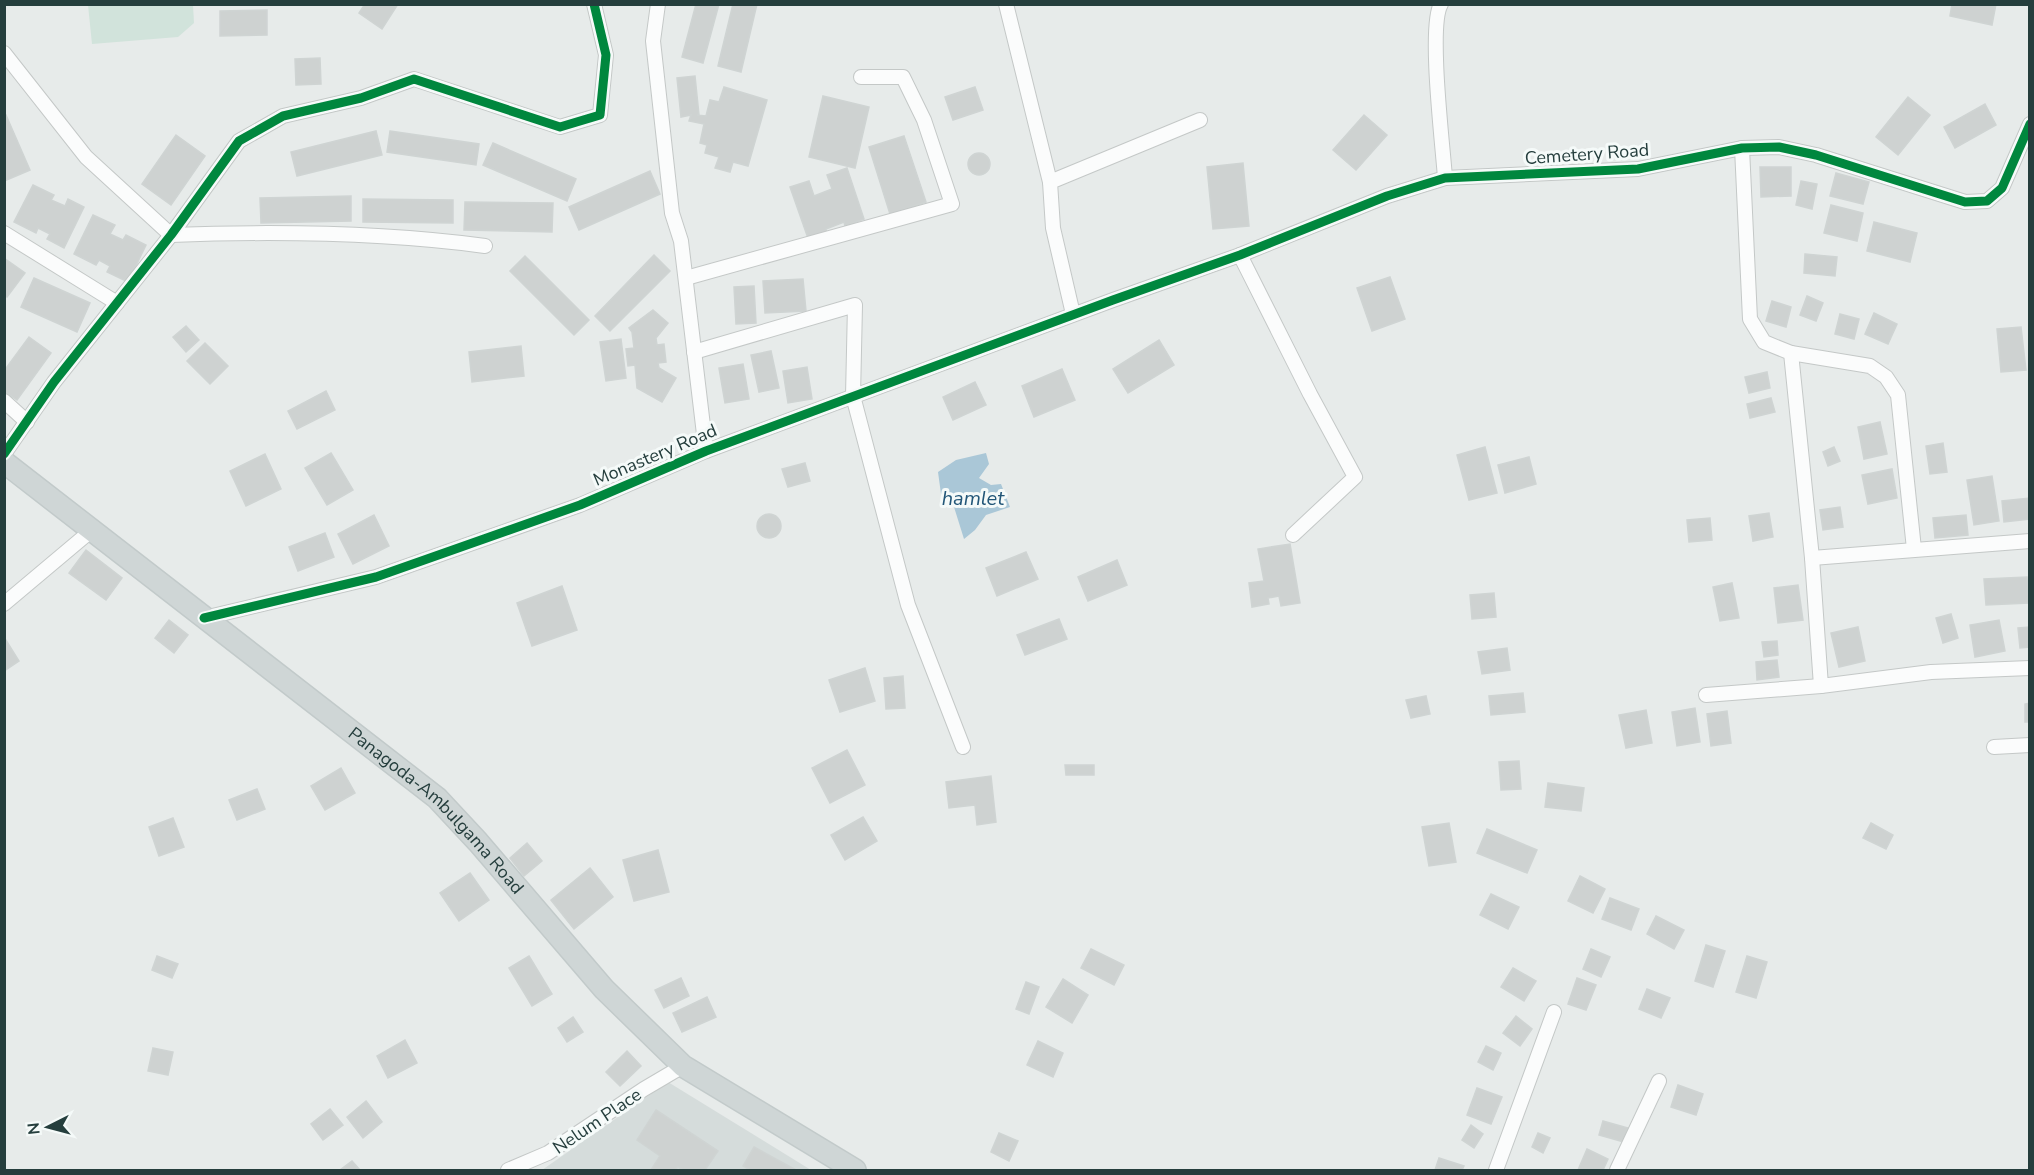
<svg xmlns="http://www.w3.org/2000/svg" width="2034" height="1175" viewBox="0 0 2034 1175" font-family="'Nunito Sans',sans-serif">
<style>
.built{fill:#d5dcdb}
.green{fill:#d1e3db}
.water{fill:#aac7d7}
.building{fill:#ced2d1;stroke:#cfd4d3;stroke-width:1.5}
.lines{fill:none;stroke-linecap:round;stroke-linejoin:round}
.minor-casing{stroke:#c4c8c7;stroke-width:16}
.primary-casing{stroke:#c2caca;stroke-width:24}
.minor{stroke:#fbfcfc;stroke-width:14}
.primary{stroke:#cfd6d6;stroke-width:21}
.cycleway-casing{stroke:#f5faf9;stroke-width:13}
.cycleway{stroke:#00873e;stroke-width:9}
.labels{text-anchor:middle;stroke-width:6;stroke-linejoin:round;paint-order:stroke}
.street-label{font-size:18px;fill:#253e3d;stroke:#f5faf9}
.water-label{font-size:20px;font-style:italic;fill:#225678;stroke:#f5faf9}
</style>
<rect width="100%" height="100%" fill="#e7ebea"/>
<!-- built -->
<path class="built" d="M668 1082 811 1170H542Z"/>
<!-- green -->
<path class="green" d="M88 5H193L194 23 178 37 92 44Z"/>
<!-- water -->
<path class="water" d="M986 453 989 464 979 478 991 485 1001 484 1010 507 986 515 975 530 964 539 954 507 941 494 938 472 956 460Z"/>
<!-- building -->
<g class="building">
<path d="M365 4H398L382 29 359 13Z"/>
<path d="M696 4H719L703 63 682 57Z"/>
<path d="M733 4H757L741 72 718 66Z"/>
<path d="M1952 4H1996L1992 25 1950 16Z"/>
<path d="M267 10V35L220 36V11Z"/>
<path d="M320 58 321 84 296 85 295 59Z"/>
<path d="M695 76 699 115H697L706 116 710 100 719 102 724 87 767 100 748 166 733 162 730 172 715 168 719 157 705 153 707 145 700 143 704 124 689 121 691 115 681 117 677 78Z"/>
<path d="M975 87 983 110 953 120 945 97Z"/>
<path d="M823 96 869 107 855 168 809 157Z"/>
<path d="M1908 97 1930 115 1898 155 1876 137Z"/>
<path d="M1985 104 1996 125 1955 148 1944 127Z"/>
<path d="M6 115 30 170 4 181V116Z"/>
<path d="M1364 115 1387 135 1356 170 1333 150Z"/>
<path d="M376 131 382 155 297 176 291 152Z"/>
<path d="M390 131 479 144 476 165 387 152Z"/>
<path d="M176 135 205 156 171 205 142 184Z"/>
<path d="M904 136 926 202 890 214 869 147Z"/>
<path d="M493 143 576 179 567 201 483 165Z"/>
<circle cx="979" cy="164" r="11"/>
<path d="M1243 163 1249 226 1213 229 1207 167Z"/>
<path d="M1760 167H1791V196L1761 197Z"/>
<path d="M847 168 864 219 845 226 844 222 826 229 827 234 809 241 790 187 809 181 814 196 832 189 827 175Z"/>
<path d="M650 171 660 194 579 230 569 207Z"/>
<path d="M1836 173 1869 182 1863 204 1830 196Z"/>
<path d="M1801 181 1817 184 1812 209 1796 205Z"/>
<path d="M33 185 54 195 51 200 65 206 68 199 84 207 64 248 47 239 50 234 38 228 36 233 14 222Z"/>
<path d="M351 196V221L261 223 260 198Z"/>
<path d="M363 199 453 200V223L363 222Z"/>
<path d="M465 202 553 203 552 232 464 230Z"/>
<path d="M1831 205 1863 213 1857 241 1824 233Z"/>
<path d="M93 215 115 225 110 234 123 240 126 235 146 245 128 282 107 272 110 266 99 260 96 265 74 254Z"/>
<path d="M1874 222 1917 233 1910 262 1867 251Z"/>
<path d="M1805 254 1837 257 1835 276 1804 273Z"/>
<path d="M654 255 670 271 610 331 595 316Z"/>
<path d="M525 256 589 320 574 335 510 271Z"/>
<path d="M4 258 25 273 7 297 4 295Z"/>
<path d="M1390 277 1405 319 1372 331 1357 288Z"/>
<path d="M34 278 90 303 77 332 21 307Z"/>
<path d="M803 279 806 311 765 313 763 281Z"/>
<path d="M754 286 756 323 736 324 734 287Z"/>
<path d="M1807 296 1823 303 1816 321 1800 315Z"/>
<path d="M1772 301 1791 307 1786 327 1766 321Z"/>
<path d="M653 310 668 323 656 338 657 345 664 344 666 362 658 363 659 368 676 378 662 402 637 388 635 365 628 366 626 349 634 348 632 332 629 328Z"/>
<path d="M1874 313 1897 324 1888 344 1865 334Z"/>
<path d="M1840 314 1859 319 1854 339 1835 334Z"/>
<path d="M186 326 199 340 186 352 173 337Z"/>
<path d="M2021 327 2026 370 2001 372 1997 329Z"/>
<path d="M29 337 51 353 17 400 4 391V371Z"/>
<path d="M621 339 626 378 606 381 600 342Z"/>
<path d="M1159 340 1174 365 1128 393 1113 369Z"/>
<path d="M205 343 228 366 210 384 187 361Z"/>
<path d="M521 346 524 376 472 382 469 352Z"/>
<path d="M771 351 779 388 759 392 751 355Z"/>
<path d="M743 364 749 399 725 403 719 368Z"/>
<path d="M807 367 812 399 788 403 783 371Z"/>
<path d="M1062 369 1075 400 1034 417 1022 386Z"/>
<path d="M1767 372 1770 388 1749 393 1745 377Z"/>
<path d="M975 382 986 405 953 420 943 397Z"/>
<path d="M326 391 335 410 297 429 288 411Z"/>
<path d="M1771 398 1775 412 1750 418 1747 404Z"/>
<path d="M1880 422 1887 454 1864 459 1858 427Z"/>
<path d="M1943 443 1947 472 1930 474 1926 446Z"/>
<path d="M1485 447 1497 493 1469 500 1457 455Z"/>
<path d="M1834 447 1840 461 1828 466 1823 452Z"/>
<path d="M331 453 353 490 327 505 305 468Z"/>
<path d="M265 454 281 489 246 506 230 471Z"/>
<path d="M1529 457 1536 484 1505 493 1498 465Z"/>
<path d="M805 463 810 481 788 487 782 469Z"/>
<path d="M1892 469 1897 498 1868 504 1862 475Z"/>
<path d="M1992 476 1999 521 1974 525 1967 480Z"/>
<path d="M2030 498V519L2004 522 2002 501Z"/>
<path d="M1840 507 1843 527 1823 530 1820 510Z"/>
<path d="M1769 513 1773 537 1753 541 1749 516Z"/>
<circle cx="769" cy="526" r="12"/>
<path d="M374 515 389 546 353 564 338 534Z"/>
<path d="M1966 515 1968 535 1935 538 1933 518Z"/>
<path d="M1710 518 1712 540 1689 542 1687 520Z"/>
<path d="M325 533 334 557 298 571 289 547Z"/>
<path d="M1290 544 1300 603 1281 606 1279 596 1268 598 1269 604 1252 607 1249 583 1264 581 1258 549Z"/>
<path d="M86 550 122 578 106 600 69 573Z"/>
<path d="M1026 552 1038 579 997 596 986 568Z"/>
<path d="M1117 560 1127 585 1088 601 1078 577Z"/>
<path d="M2027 577 2029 603 1986 605 1984 579Z"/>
<path d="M1732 583 1739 618 1720 621 1713 587Z"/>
<path d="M1798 585 1803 620 1778 623 1774 588Z"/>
<path d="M562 586 577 630 532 646 517 603Z"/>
<path d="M1494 593 1496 617 1472 619 1470 595Z"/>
<path d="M1951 614 1958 638 1943 643 1936 618Z"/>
<path d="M1059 619 1067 639 1025 655 1017 635Z"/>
<path d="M169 620 188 635 174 653 155 638Z"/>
<path d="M1999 620 2005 651 1975 657 1970 625Z"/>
<path d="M1858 627 1865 661 1839 667 1831 633Z"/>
<path d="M2030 627V647L2020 648 2018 628Z"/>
<path d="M4 637 19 661 4 671Z"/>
<path d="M1777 641 1778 655 1764 657 1762 642Z"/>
<path d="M1507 648 1510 670 1482 674 1478 652Z"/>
<path d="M1777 660 1779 677 1757 680 1756 662Z"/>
<path d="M865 668 875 701 840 712 829 680Z"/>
<path d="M903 676 905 708 886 709 884 678Z"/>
<path d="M1523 693 1525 712 1491 715 1489 696Z"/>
<path d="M1426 696 1430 714 1411 718 1406 700Z"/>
<path d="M2030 703V722H2025V704Z"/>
<path d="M1695 708 1700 742 1677 746 1672 712Z"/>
<path d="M1646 710 1652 743 1626 748 1619 715Z"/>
<path d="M1727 711 1731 743 1711 746 1707 714Z"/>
<path d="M847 750 865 785 830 803 812 768Z"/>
<path d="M1519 761 1521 789 1501 790 1499 762Z"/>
<path d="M1065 765H1094V775H1066Z"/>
<path d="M341 768 355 793 325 810 311 786Z"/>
<path d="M991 776 996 822 977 825 975 805 949 808 946 782Z"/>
<path d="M1548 783 1584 788 1581 811 1545 807Z"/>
<path d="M257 789 265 809 237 820 229 800Z"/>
<path d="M863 817 877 841 845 860 831 835Z"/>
<path d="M173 818 184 847 159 856 149 827Z"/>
<path d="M1449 823 1456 862 1429 866 1422 827Z"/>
<path d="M1871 823 1893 835 1886 849 1863 838Z"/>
<path d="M1487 829 1537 850 1527 873 1477 853Z"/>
<path d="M527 843 542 861 524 876 510 858Z"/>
<path d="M658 850 669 892 634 901 623 860Z"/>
<path d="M590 868 613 897 574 929 551 900Z"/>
<path d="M470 873 489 900 459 921 440 893Z"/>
<path d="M1580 876 1605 889 1593 913 1568 901Z"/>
<path d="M1491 894 1519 907 1508 929 1480 915Z"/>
<path d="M1610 898 1639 909 1631 930 1602 919Z"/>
<path d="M1656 916 1684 930 1674 949 1647 934Z"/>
<path d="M1706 945 1725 951 1713 987 1695 981Z"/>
<path d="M1091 949 1124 965 1114 985 1081 968Z"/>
<path d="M1591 949 1610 957 1601 977 1583 969Z"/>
<path d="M157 956 178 964 172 978 152 970Z"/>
<path d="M529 956 552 994 532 1006 509 968Z"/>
<path d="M1747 956 1767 962 1756 998 1736 992Z"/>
<path d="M1513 968 1536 981 1524 1001 1501 987Z"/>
<path d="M681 978 689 996 664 1008 655 990Z"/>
<path d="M1577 978 1596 985 1586 1010 1568 1004Z"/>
<path d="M1063 979 1088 995 1072 1023 1046 1007Z"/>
<path d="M1026 982 1039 987 1029 1014 1016 1009Z"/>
<path d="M1647 989 1670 998 1661 1018 1639 1009Z"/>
<path d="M707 997 716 1017 682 1032 673 1013Z"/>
<path d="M1516 1016 1532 1029 1520 1046 1503 1033Z"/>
<path d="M573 1017 583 1032 567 1042 558 1028Z"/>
<path d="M405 1040 417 1063 388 1078 377 1056Z"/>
<path d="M1038 1041 1063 1053 1053 1077 1027 1065Z"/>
<path d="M1486 1046 1501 1053 1493 1070 1478 1062Z"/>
<path d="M153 1048 173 1052 168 1075 148 1071Z"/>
<path d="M627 1051 641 1066 620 1086 606 1072Z"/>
<path d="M1678 1085 1703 1094 1696 1115 1671 1107Z"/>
<path d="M1477 1088 1502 1097 1491 1124 1467 1115Z"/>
<path d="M366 1101 382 1122 363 1138 347 1117Z"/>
<path d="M330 1109 343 1125 323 1140 311 1124Z"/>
<path d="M656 1110 718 1151 705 1170H683L678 1167 675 1170H651L660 1156 637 1140Z"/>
<path d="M1603 1121 1628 1128 1624 1142 1599 1135Z"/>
<path d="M1471 1125 1483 1134 1474 1148 1462 1140Z"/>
<path d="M999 1133 1018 1141 1009 1161 991 1152Z"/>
<path d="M1538 1133 1550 1138 1543 1153 1532 1147Z"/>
<path d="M754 1147 796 1170H750L743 1166Z"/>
<path d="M1587 1149 1608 1159 1603 1170H1578Z"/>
<path d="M1439 1158 1464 1166 1462 1170H1435Z"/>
<path d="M352 1161 360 1170H340Z"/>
</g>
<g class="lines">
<!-- minor casing -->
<g class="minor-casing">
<g id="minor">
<path d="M658 4 653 41 672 213 681 241 706 451"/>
<path d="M1006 4 1050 182"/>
<path d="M1441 4C1428 26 1443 147 1445 178"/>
<path d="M4 53 86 157 171 235C276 231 380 232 485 246"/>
<path d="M1742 148 1750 319 1764 342 1791 353 1812 558 2030 541"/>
<path d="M4 233 117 303"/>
<path d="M1240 255 1310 394 1355 477 1293 535"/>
<path d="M686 278 952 204 924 120 903 77H861"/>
<path d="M1073 314 1053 228 1050 182 1200 120"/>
<path d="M694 352 855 305 853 396 908 605 963 747"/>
<path d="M1791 353 1870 366 1886 377 1898 395 1914 549"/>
<path d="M4 401 27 422"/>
<path d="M4 454 54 382 171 235 239 141 283 116 361 98 414 79 560 127 600 115 606 55 594 4"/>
<path d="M1812 558 1821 686 1931 672 2030 668"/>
<path d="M4 604 92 530"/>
<path d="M204 618 376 577 580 505 706 451 1113 300 1240 255 1387 196 1445 178 1638 169 1742 148 1779 147 1816 155 1965 202 1987 201 2002 188 2030 124"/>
<path d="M1706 695 1821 686"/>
<path d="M1994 747 2030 745"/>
<path d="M508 1170 548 1153 644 1089 683 1066"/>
<path d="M1496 1170 1554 1012"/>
<path d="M1617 1170 1659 1081"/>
</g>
</g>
<!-- primary casing -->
<g class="primary-casing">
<g id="primary">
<path id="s1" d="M4 462 437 798 478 842 604 989 683 1066 855 1170"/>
</g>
</g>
<!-- minor -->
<use href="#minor" class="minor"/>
<!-- primary -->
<use href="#primary" class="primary"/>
<!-- cycleway casing -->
<g class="cycleway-casing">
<g id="cycleway">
<path d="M4 454 54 382 171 235 239 141 283 116 361 98 414 79 560 127 600 115 606 55 594 4"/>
<path d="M204 618 376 577 580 505 706 451 1113 300 1240 255 1387 196 1445 178 1638 169 1742 148 1779 147 1816 155 1965 202 1987 201 2002 188 2030 124"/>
</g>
</g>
<!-- cycleway -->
<use href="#cycleway" class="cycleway"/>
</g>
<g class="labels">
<!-- street labels -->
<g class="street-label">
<text transform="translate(1587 154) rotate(-4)" y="6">Cemetery Road</text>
<text transform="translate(655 455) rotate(-23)" y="6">Monastery Road</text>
<text dy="6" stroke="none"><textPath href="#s1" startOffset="556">Panagoda-Ambulgama Road</textPath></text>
<text transform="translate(597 1121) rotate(-34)" y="6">Nelum Place</text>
</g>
<!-- water labels -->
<g class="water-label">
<text x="973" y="505">hamlet</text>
</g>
</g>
<!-- border -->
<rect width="2034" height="1175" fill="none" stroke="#253e3d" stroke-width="12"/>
<!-- north arrow -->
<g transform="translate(48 1127) rotate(264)" stroke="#f5faf9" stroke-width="4.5" paint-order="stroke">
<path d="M0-4.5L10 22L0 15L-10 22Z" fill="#253e3d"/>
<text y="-9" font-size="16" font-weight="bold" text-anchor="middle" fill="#253e3d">N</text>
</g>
</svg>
